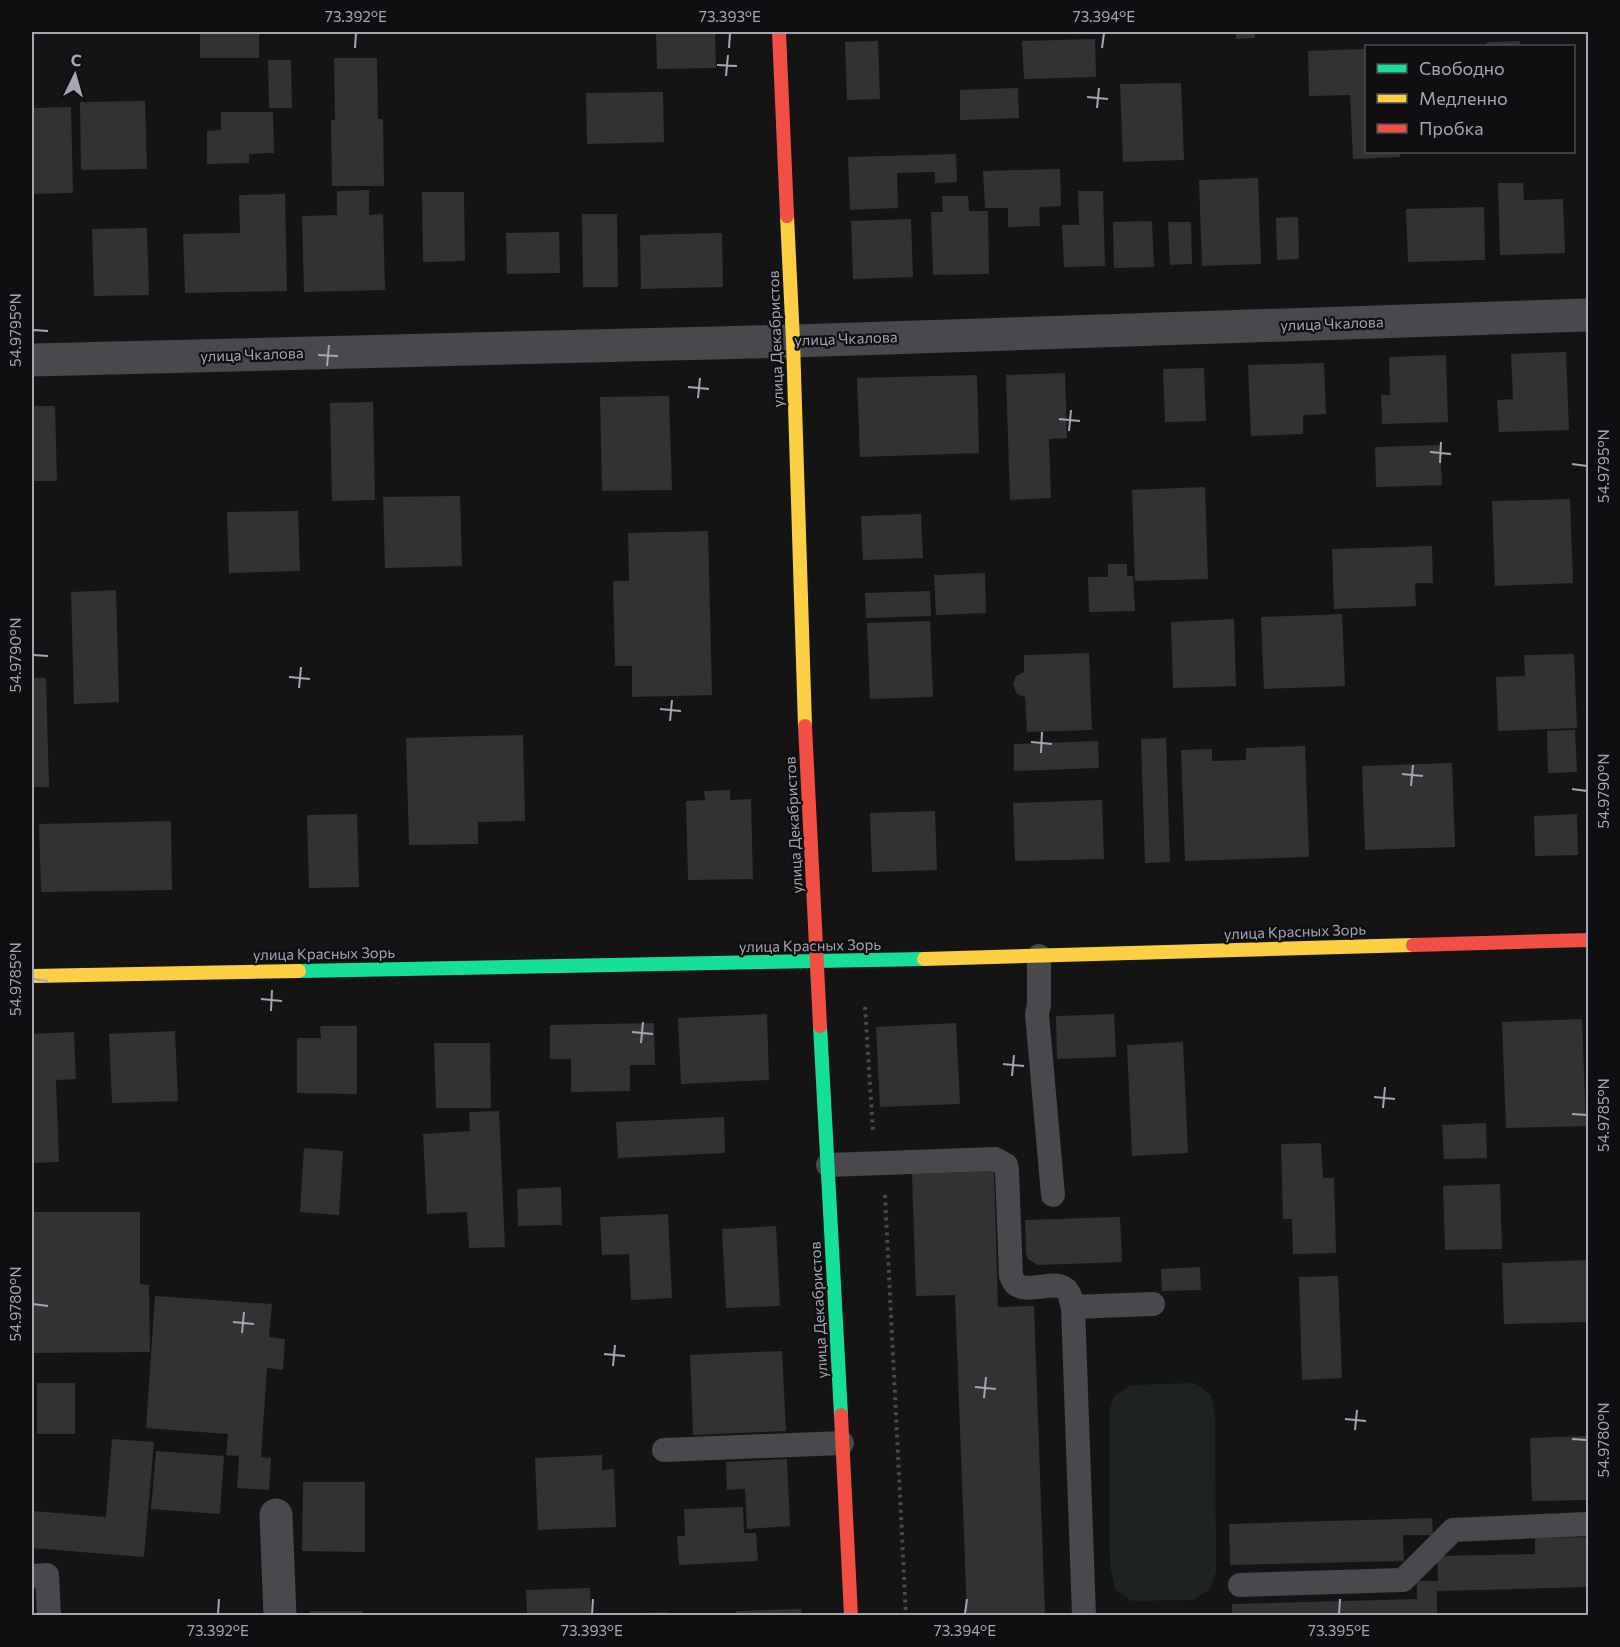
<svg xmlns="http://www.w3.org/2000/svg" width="1620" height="1647" viewBox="0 0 1620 1647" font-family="Commissioner,sans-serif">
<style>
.green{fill:#1d231e}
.building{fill:#323233}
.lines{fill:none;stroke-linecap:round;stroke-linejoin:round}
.path{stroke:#4a4a4f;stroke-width:4;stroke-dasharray:3 4.5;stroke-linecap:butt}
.lane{stroke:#48484d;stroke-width:24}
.street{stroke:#48484d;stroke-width:33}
.fast{stroke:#16e098;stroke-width:14}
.slow{stroke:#ffcf43;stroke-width:14}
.jam{stroke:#f24e42;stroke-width:14}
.ticks{fill:none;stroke:#a5a6b5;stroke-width:2}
.labels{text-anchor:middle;stroke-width:4.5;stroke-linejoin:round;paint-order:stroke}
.street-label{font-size:15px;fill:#a5a6b5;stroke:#0f0e10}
.neatline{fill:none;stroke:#a5a6b5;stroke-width:2}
.ticks-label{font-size:15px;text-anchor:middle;fill:#a5a6b5}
</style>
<rect width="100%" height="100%" fill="#141414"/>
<!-- green -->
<path class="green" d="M1195 1383 1211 1395 1215 1417 1216 1572 1210 1589 1193 1600 1132 1601 1115 1589 1110 1566 1109 1412 1114 1396 1131 1385Z"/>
<!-- building -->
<g class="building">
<rect x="200" y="32" width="59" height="26"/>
<path d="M656 32H715L716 68 657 69Z"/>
<path d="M1236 32H1255V38L1236 39Z"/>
<path d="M1095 39 1096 77 1024 79 1022 41Z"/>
<path d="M878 41 880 99 847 100 845 42Z"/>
<path d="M1520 41V46H1487V42Z"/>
<path d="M1366 49V152H1400V157L1353 159 1350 95 1309 96 1308 51Z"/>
<path d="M334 58H377L378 119H383L384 186H332L331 120H335Z"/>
<path d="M268 60H291L292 108H269Z"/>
<path d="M1181 83 1184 160 1123 162 1120 84Z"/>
<path d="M1018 88 1019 118 960 120V90Z"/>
<path d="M663 92 664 142 587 144 586 93Z"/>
<path d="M145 101 147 169 81 170 80 102Z"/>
<path d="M71 107 73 193 32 194V108Z"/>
<path d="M221 112H273L274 153 249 154V163L207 164V131L221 130Z"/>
<path d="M956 154 957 182 935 183V172L897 173 898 208 850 210 848 157Z"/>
<path d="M1060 169 1061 206 1039 207 1040 226 1008 227V208H985L983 171Z"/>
<path d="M1258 178 1261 264 1202 266 1199 180Z"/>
<path d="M1498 183H1523L1524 200 1563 199 1565 253 1500 255Z"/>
<path d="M369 190V215L383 214 385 290 304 292 302 216 337 215V191Z"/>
<path d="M1078 191H1103L1105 266 1064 267 1062 225H1079Z"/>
<path d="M422 192H464L465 261 423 262Z"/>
<path d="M285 194 287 291 185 293 183 234 240 233 239 195Z"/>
<path d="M942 196H968L969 211H988L989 274 933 275 931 212H943Z"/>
<path d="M1484 207 1485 260 1408 262 1406 209Z"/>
<path d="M582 214H617L618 287H583Z"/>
<path d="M1298 217 1299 259 1277 260 1276 218Z"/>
<path d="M911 219 913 277 853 279 851 221Z"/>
<path d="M1152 221 1154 267 1114 268 1113 222Z"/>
<path d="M1168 222H1191L1192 264 1170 265Z"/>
<path d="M147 228 149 295 94 296 92 229Z"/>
<path d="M559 232 560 273 507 274 506 233Z"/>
<path d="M722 233 723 287 641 289 640 235Z"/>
<path d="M1566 352 1569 430 1499 432 1497 400 1513 399 1511 354Z"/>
<path d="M1446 355 1448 422 1382 424 1381 395H1390L1389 357Z"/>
<path d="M1324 363 1326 414 1303 415V434L1251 436 1248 365Z"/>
<path d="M1204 368 1206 421 1165 422 1163 369Z"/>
<path d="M1065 373 1067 438 1049 439 1051 498 1010 500 1006 375Z"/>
<path d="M977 375 979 453 860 457 857 378Z"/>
<path d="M669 396 672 490 602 491 600 397Z"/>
<path d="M373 402 375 500 332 501 330 403Z"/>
<path d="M32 406H55L57 481H32Z"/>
<path d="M1440 445 1442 485 1376 487 1375 447Z"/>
<path d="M1205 487 1208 579 1135 581 1132 490Z"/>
<path d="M460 496 462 566 385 568 383 497Z"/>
<path d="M1570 499 1573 583 1495 586 1492 501Z"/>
<path d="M298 511 300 571 229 573 227 512Z"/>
<path d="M921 514 923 558 863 560 861 516Z"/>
<path d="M708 531 712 695 632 697V666H615L613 581H629L628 533Z"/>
<path d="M1432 546 1433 583H1415L1416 606 1334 609 1332 549Z"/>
<path d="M1108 564H1127V576H1133L1135 611 1089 612 1088 577H1108Z"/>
<path d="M985 573 986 613 936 615 934 575Z"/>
<path d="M116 590 119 702 74 704 71 592Z"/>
<path d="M930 591 931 616 866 618 865 593Z"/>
<path d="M1342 614 1345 686 1264 689 1261 617Z"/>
<path d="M1234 619 1236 686 1173 688 1171 622Z"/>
<path d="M930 621 933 697 870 699 867 623Z"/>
<path d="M1089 653 1092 730 1027 732 1025 697 1017 694 1013 685 1016 676 1024 672V655Z"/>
<path d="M1574 654 1577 728 1498 731 1496 677 1525 676 1524 655Z"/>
<path d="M32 678H46L49 787H32Z"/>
<path d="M1575 730 1577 772 1548 773 1547 731Z"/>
<path d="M523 735 525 821 478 822V844L409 845 406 738Z"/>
<path d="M1166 738 1170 862 1145 863 1141 739Z"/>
<path d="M1098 741 1099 768 1014 771V744Z"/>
<path d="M1305 746 1309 857 1185 861 1181 750 1212 749V761L1246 760V748Z"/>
<path d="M1452 763 1455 847 1365 850 1362 766Z"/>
<path d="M730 790V800L751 799 753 879 688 880 686 801 705 800 704 791Z"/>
<path d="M1102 800 1104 859 1015 861 1013 803Z"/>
<path d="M935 811 937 870 872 872 870 813Z"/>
<path d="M357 814 359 887 309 888 307 815Z"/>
<path d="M1577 814 1578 855 1535 856 1534 816Z"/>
<path d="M171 821 172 890 41 892 39 824Z"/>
<path d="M767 1014 769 1080 681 1084 678 1018Z"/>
<path d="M1114 1014 1116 1057 1057 1059 1056 1016Z"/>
<path d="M1582 1019 1586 1126 1506 1128 1502 1022Z"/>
<path d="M654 1023 655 1065H630V1091L571 1092V1059H550V1025Z"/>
<path d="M956 1023 960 1104 880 1107 876 1027Z"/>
<path d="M320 1026H357V1094L297 1093V1038H321Z"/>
<path d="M175 1031 178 1101 112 1103 109 1034Z"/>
<path d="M74 1032 76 1079 56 1080 59 1162 32 1163V1034Z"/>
<path d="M1183 1042 1188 1153 1132 1156 1127 1045Z"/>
<path d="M434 1043H490L491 1108H436Z"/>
<path d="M499 1111 505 1247 469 1248 467 1212 427 1214 423 1134 470 1131 469 1112Z"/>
<path d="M724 1117 725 1153 618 1158 616 1122Z"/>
<path d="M1486 1123 1487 1158 1444 1159 1442 1125Z"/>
<path d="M1321 1143 1323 1178H1334L1336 1253 1293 1254 1292 1219H1283L1281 1144Z"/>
<path d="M304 1148 343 1151 339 1215 300 1212Z"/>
<path d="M994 1171 998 1307 1034 1306 1045 1616H967L955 1295 916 1296 912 1174Z"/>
<path d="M1500 1184 1502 1249 1445 1250 1443 1186Z"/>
<path d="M561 1187 562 1225 518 1226 517 1189Z"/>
<path d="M32 1212H140V1284L149 1285 150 1352 32 1353Z"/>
<path d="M668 1214 672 1298 631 1300 629 1254 602 1255 600 1217Z"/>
<path d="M1120 1217 1122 1262 1038 1265 1028 1259 1026 1253 1025 1220Z"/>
<path d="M776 1226 780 1306 726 1308 722 1229Z"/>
<path d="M1588 1260V1322L1504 1324 1502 1263Z"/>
<path d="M1200 1267 1201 1290 1162 1291 1161 1269Z"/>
<path d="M1338 1276 1342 1378 1302 1380 1299 1277Z"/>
<path d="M155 1296 272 1304 269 1337 285 1339 283 1370 267 1368 261 1457 271 1458 269 1490 237 1488 239 1456 226 1455 228 1434 146 1428Z"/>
<path d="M782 1351 786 1431 693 1435 690 1355Z"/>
<rect x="37" y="1383" width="38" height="51"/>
<path d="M1588 1436V1500L1532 1501 1530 1438Z"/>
<path d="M112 1439 154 1442 144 1557 32 1548V1511L106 1517Z"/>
<path d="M156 1451 224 1456 220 1514 151 1509Z"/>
<path d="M602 1455V1470L614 1469 616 1527 538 1530 535 1458Z"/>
<path d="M787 1459 790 1526 747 1529 745 1489 727 1490 726 1462Z"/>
<path d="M303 1482H365V1552L302 1551Z"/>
<path d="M743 1507 744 1533H756L758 1561 679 1565 677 1536H685L684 1509Z"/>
<path d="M1432 1518 1433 1535H1403L1404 1561 1230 1565 1229 1524Z"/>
<path d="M1588 1537V1587L1437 1591V1616H1232V1604L1417 1599V1581H1438L1437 1556 1535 1554V1538Z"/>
<path d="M590 1588 591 1616H527L526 1590Z"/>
<path d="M801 1609V1616H736V1611Z"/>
<rect x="310" y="1611" width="53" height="5"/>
<path d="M668 1612V1616H637V1613Z"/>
</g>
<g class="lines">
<!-- path -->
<g class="path">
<path d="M865 1007 873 1132"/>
<path d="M885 1195 906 1616"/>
</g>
<!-- lane -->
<g class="lane">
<path d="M1039 956V1005L1037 1014 1053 1195"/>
<path d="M828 1165 995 1159 1006 1165 1007 1171 1011 1276C1019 1302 1057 1274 1068 1292 1071 1296 1071 1303 1073 1307L1084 1616"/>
<path d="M1073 1307 1153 1304"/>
<path d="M664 1450 842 1443"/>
<path d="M32 1576 47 1575 49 1616"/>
<path d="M1240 1585 1403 1580 1453 1530 1588 1524"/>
</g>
<!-- street -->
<g class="street">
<path d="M32 360 793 341 1588 315"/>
<path d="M276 1515 280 1616"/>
</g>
<!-- fast -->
<g class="fast">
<path d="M299 971 924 959"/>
<path d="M820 1026 841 1415"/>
</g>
<!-- slow -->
<g class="slow">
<path d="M787 216 793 341 805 726"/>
<path d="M924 959 1413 945"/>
<path d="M32 976 299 971"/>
</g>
<!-- jam -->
<g class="jam">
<path d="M779 32 787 216"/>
<path d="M805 726 820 1026"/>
<path d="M1413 945 1588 940"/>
<path d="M841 1415 851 1616"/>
</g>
</g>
<!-- ticks -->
<path class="ticks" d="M355 48 356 33M729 48 730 33M1102 48 1104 33M717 65 737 66M726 76 728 55M1087 97 1108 99M1097 108 1099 88M33 330 48 331M318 355 338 356M327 366 329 345M688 387 709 389M698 398 700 378M1059 419 1080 421M1069 431 1071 410M1430 452 1451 454M1440 463 1441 442M1572 464 1587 466M33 655 48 656M289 677 310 679M299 688 301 667M660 709 681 711M670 721 672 700M1031 742 1052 744M1041 753 1042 732M1402 774 1423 776M1411 786 1413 765M1572 789 1587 791M33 979 48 981M261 999 282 1001M271 1011 272 990M632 1032 653 1034M641 1043 643 1022M1003 1064 1024 1066M1012 1076 1014 1055M1374 1097 1395 1099M1383 1108 1385 1087M1572 1114 1587 1115M33 1304 48 1306M233 1322 254 1324M242 1333 244 1312M604 1354 625 1356M613 1366 615 1345M975 1387 996 1389M984 1398 986 1377M1345 1419 1366 1421M1355 1430 1357 1410M1572 1439 1587 1440M218 1614 219 1599M592 1614 593 1599M965 1614 967 1599M1339 1614 1340 1599"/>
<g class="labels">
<!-- street labels -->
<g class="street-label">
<text transform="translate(1332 324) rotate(-2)" y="5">улица Чкалова</text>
<text transform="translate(776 339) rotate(-92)" y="5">улица Декабристов</text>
<text transform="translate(846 339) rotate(-2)" y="5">улица Чкалова</text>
<text transform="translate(252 355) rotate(-2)" y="5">улица Чкалова</text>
<text transform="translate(794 825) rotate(-93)" y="5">улица Декабристов</text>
<text transform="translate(1295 932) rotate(-2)" y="5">улица Красных Зорь</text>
<text transform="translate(810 946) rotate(-1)" y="5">улица Красных Зорь</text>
<text transform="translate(324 954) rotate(-1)" y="5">улица Красных Зорь</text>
<text transform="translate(819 1310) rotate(-93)" y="5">улица Декабристов</text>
</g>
</g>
<!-- border -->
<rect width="1620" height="1647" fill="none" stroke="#0f0e10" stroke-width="66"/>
<!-- legend -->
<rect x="1365" y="45" width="210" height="108" fill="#0f0e10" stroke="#4b4b52" stroke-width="1.5"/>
<rect x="1377" y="64" width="30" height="9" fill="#16e098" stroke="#4b4b52" stroke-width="1.5"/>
<text x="1419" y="75" font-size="18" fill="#a5a6b5">Свободно</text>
<rect x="1377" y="94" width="30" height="9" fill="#ffcf43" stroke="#4b4b52" stroke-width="1.5"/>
<text x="1419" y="105" font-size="18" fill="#a5a6b5">Медленно</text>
<rect x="1377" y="124" width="30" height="9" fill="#f24e42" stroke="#4b4b52" stroke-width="1.5"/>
<text x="1419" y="135" font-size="18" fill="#a5a6b5">Пробка</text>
<!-- north arrow -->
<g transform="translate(75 75) rotate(5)" stroke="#0f0e10" stroke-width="4.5" paint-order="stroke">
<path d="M0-4.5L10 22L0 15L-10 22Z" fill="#a5a6b5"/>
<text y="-9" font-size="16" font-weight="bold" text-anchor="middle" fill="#a5a6b5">С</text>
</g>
<rect x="33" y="33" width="1554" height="1581" class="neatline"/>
<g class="ticks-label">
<text x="356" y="22">73.392°E</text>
<text x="730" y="22">73.393°E</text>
<text x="1104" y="22">73.394°E</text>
<text transform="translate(16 330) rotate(-90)" y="5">54.9795°N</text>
<text transform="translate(1604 466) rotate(-90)" y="5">54.9795°N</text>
<text transform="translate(16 655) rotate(-90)" y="5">54.9790°N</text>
<text transform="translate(1604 791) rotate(-90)" y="5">54.9790°N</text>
<text transform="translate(16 979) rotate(-90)" y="5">54.9785°N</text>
<text transform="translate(1604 1115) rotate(-90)" y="5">54.9785°N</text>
<text transform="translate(16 1304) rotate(-90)" y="5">54.9780°N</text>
<text transform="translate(1604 1440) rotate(-90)" y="5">54.9780°N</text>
<text x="218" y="1636">73.392°E</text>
<text x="592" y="1636">73.393°E</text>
<text x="965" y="1636">73.394°E</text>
<text x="1339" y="1636">73.395°E</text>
</g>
</svg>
